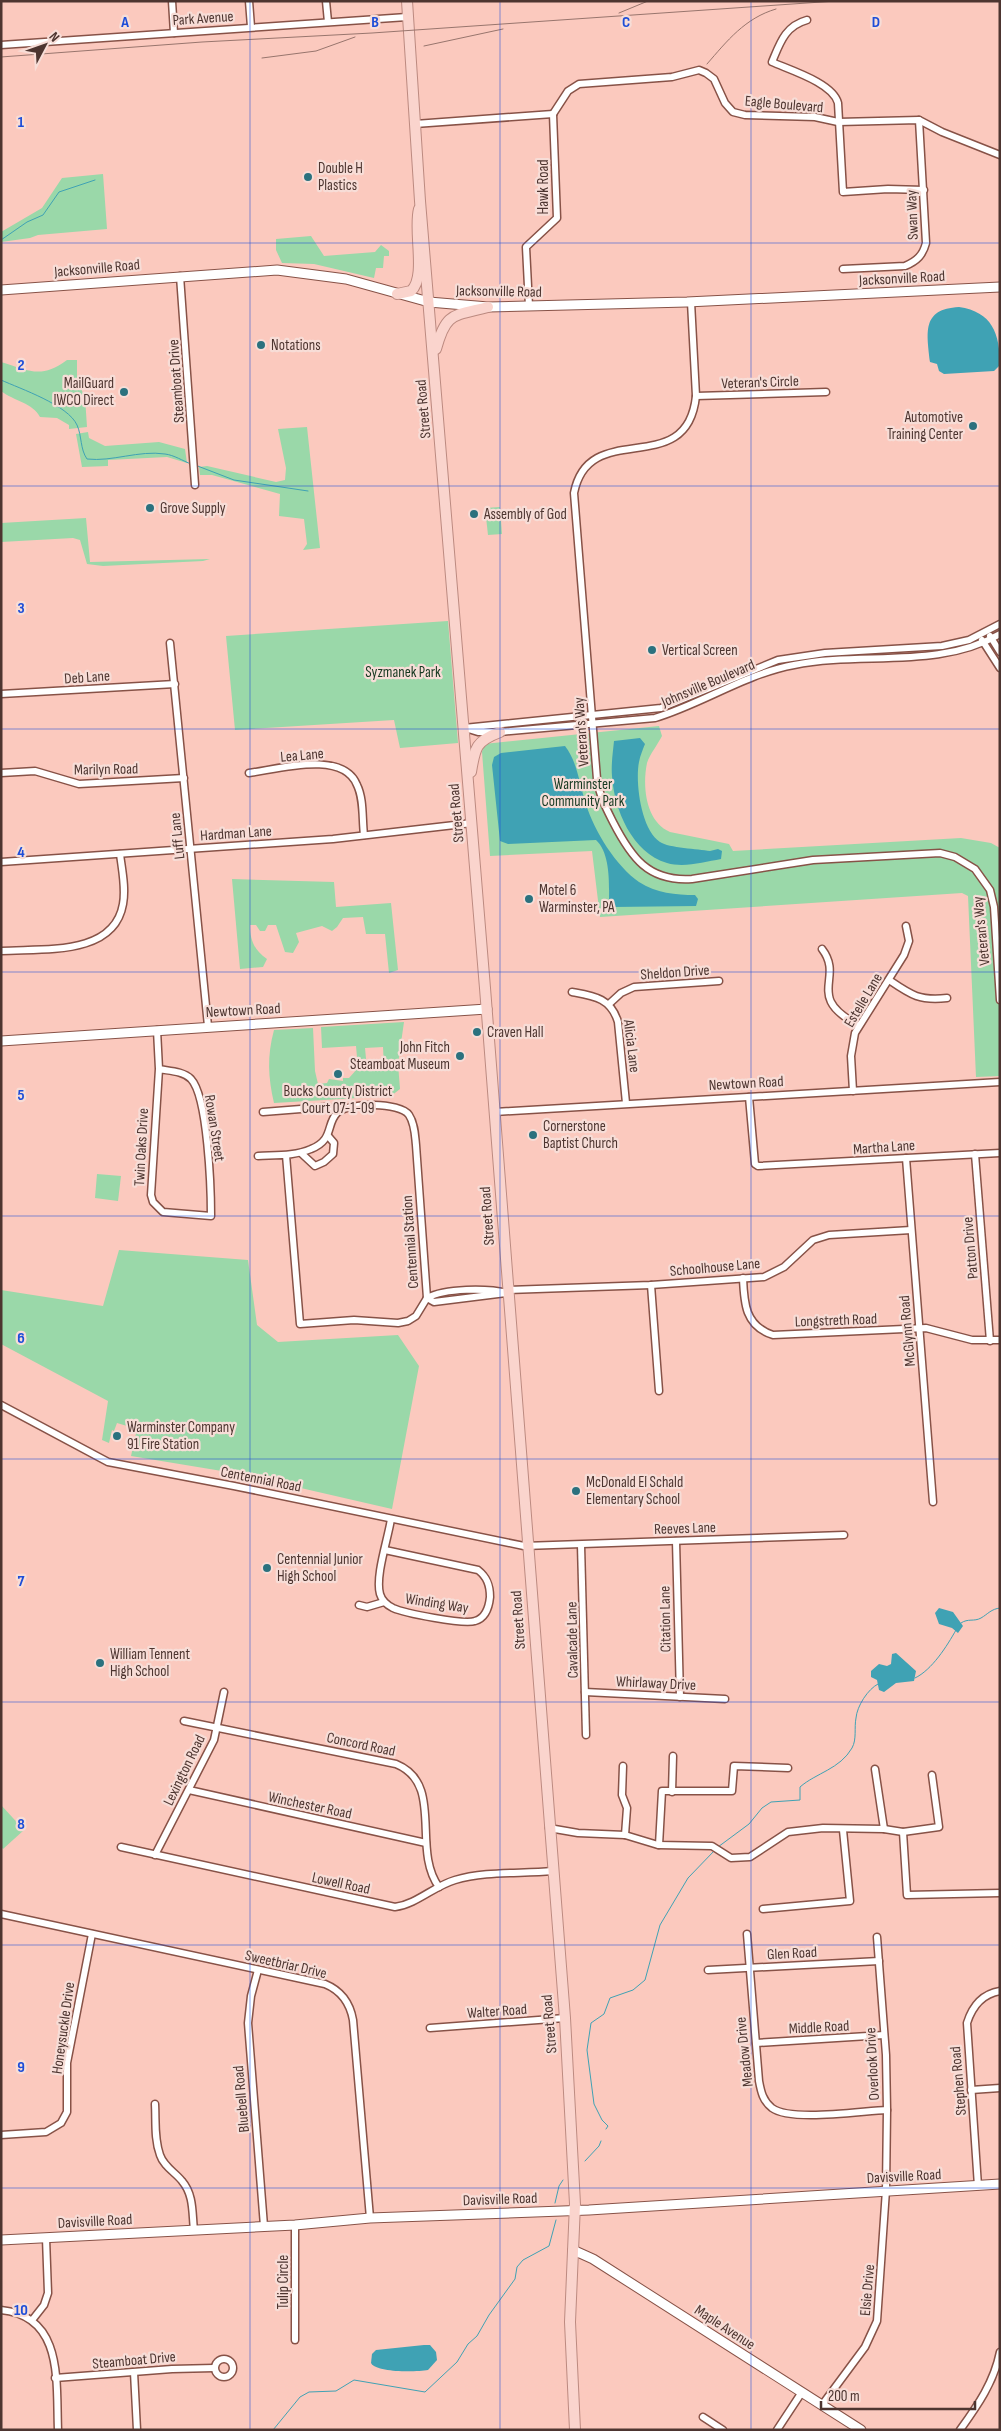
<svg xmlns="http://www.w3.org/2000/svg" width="1001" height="2431" viewBox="0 0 1001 2431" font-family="'Sofia Sans Condensed',sans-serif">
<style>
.green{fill:#9ad8a9;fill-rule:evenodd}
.water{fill:#3fa2b4}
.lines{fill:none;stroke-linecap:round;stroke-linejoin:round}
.stream{stroke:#3fa2b4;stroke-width:1}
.street-casing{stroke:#875247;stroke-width:9}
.secondary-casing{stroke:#875247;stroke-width:11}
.primary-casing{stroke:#bc8a80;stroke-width:12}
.street{stroke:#fff;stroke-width:6}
.secondary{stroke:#fff;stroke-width:9}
.primary{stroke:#fad4cd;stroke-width:10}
.rail{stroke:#98756d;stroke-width:1}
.grid{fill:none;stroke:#1d4ed8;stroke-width:1;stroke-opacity:0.55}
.poi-dot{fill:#2b717e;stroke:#f7ddd7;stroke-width:2}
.labels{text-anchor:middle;stroke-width:4.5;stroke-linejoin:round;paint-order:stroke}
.street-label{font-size:15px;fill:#4d3530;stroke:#f7ddd7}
.poi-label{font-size:15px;fill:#4d3530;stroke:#f7ddd7;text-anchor:start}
.park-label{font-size:15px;fill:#163921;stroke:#f7ddd7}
.grid-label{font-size:16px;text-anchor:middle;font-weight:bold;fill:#1d4ed8;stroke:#f7ddd7;stroke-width:4.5;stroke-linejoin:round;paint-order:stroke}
</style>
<rect width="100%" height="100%" fill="#fbc9be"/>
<!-- green -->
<g class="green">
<path d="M103 174 107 229 38 235 30 238 1 242V232L42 208 62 178Z"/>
<path d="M311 236 324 256 375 252 381 245 389 251V256H384L383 268H376L374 278 314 264 282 263 276 250V239Z"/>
<path d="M67 360H77V381L85 397 87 427 69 429V425L57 418 40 417C33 403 14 401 1 391V362C30 371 41 379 67 360Z"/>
<path d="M307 427 320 548 303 550 307 544 304 519 279 516 280 494 212 475H200L199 467 207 466 276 482 285 480 286 468 278 429Z"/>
<path d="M88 432 89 438 105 446 159 442 185 449 187 463 167 457 108 460V466L82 467 76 434Z"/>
<path d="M500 507 502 534 488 535 485 508Z"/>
<path d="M86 518 90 562 210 559 203 561 103 566 87 564 80 540 73 538 1 542V523Z"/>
<path d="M448 621 458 743 400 748 394 720 235 730 226 636Z"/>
<path d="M659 726 662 736C658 744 650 754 647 763 642 787 646 822 670 832L729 844 733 851 961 838 991 843 1000 848V1076L976 1077 968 896 962 893 600 917 592 851 490 856 482 752 484 744Z"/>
<path d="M232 879 334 882 336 907 391 903 398 970 389 973 385 934H366L363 917 343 918 337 927 332 931 322 926 296 933 299 942 293 953 285 952 276 925H268L265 931H260L256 925H250C250 940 254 950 267 959L263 967 240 969Z"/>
<path d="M404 1022 398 1064 400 1089 391 1096 274 1103C268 1077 267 1056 274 1030L313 1028 315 1071 318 1084 327 1083 329 1079 343 1081V1078H349L358 1068 356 1046 322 1048 321 1027ZM383 1047 384 1068 367 1069 365 1048Z"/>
<path d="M97 1174 121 1176 118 1201 95 1198Z"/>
<path d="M119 1250 248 1260 257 1325 278 1342 398 1335 419 1366 392 1509 240 1474 131 1456 137 1429 117 1423 114 1431 112 1430 109 1443 102 1440 108 1401 1 1344V1290L103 1306Z"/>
<path d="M1 1805 24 1830 3 1849 1 1846Z"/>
</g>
<!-- water -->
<g class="water">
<path d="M959 307C992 312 1000 333 1000 365L994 371 944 374 939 371 937 364 930 362C927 333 921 309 959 307Z"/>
<path d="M640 738 645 744C643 749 640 756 639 762 635 782 641 830 660 842 669 848 698 849 710 851L718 849 722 851 721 859C704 862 684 868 667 863 632 853 614 809 612 776 611 764 613 752 614 741Z"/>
<path d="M565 746C578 763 579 784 586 804 594 831 616 866 639 882 656 893 676 895 695 895L698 899 696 906 613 907 609 904C609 885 611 854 596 840L508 844 500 841 492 765 494 757 501 753Z"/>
<path d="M939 1608 953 1612 963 1626 958 1633 952 1628 939 1624 935 1613Z"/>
<path d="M896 1653 916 1671 914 1681 896 1683 884 1692 879 1690 877 1680 871 1677V1671L879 1664 887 1666 891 1664 892 1654Z"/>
<path d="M424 2345H430L436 2352 437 2360 428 2370C416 2372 377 2373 371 2363L372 2354 376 2350Z"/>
</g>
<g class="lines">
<!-- stream -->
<g class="stream">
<path d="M1 240 27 222 43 215 59 192 95 180"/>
<path d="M1 380C21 389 68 405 77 425 82 436 80 449 87 459 112 462 139 450 165 454 174 455 183 461 191 464"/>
<path d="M195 465 234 480 308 491"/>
<path d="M961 1623C968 1618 974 1622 981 1618 988 1614 991 1609 1000 1608"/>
<path d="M915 1678C932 1670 947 1646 956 1630"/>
<path d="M718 1847 749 1824 762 1808 771 1802 800 1800V1787C816 1773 840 1769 852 1748 857 1739 854 1728 856 1718 857 1706 868 1689 878 1684"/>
<path d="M606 2129 608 2126 602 2120 594 2104 587 2050 591 2023 604 2014 610 1998 633 1990 645 1980 660 1925 688 1878 715 1850"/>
<path d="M585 2161 599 2146 601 2141"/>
<path d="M555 2203 559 2186 563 2180"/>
<path d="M273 2430 300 2397 309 2392 336 2391 354 2380 425 2392 457 2362 468 2344 477 2336 489 2315 515 2279 517 2267 523 2260 549 2246 556 2220"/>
</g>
<!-- street casing -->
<g class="street-casing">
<g id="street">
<path d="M172 1 174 33"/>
<path d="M249 1 251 27"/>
<path d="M326 1 328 22"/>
<path d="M807 20C785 26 780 43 772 62 790 70 833 83 838 103L843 192 888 189 924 190"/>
<path d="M1 45 407 17"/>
<path d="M553 114 568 91 579 84 672 77 699 70 706 73 714 79 725 103 733 112 745 115 815 117 838 122 919 120 942 132 1000 155"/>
<path d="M415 124 553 114"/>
<path d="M843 269 905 266C917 261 923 255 926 243L919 120"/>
<path d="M180 276 195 485"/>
<path d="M691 302 696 396C687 482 589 416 574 493L597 779C599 795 606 808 613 822 631 857 648 882 692 879L813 860 940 853 955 857 975 869 990 890 994 907 1000 1000"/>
<path d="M529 306 526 247 557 218 553 114"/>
<path d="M696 396 826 392"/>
<path d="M990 636 1000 652"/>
<path d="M982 640 1000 668"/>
<path d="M170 643 208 1026"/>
<path d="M1 694 175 684"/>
<path d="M464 728 661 708 778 660 825 653 942 646 969 640 1000 624"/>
<path d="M465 728 478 732H500L655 718C702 704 745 674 794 665 862 651 937 670 1000 634"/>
<path d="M1 773 35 771 79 784 184 778"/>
<path d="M249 773C279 769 343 750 357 785 364 799 362 819 364 835"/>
<path d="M1 862 333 839 472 823"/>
<path d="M822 949C845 979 804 996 858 1025"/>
<path d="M1 951C41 948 114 957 123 904 126 888 122 870 120 854"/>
<path d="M889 980C911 995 919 1001 947 998"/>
<path d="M572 992C594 996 611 998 618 1022L626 1103"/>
<path d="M609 1004 621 993 634 987 719 981"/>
<path d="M157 1030 159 1069 151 1195 153 1202 163 1212 211 1216C211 1190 208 1097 191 1079 183 1071 169 1071 159 1069"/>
<path d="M853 1091 851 1056 855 1033 904 955 909 941 906 926"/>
<path d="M749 1097 755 1164 758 1166 1000 1153"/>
<path d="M263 1112 326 1107 341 1110"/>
<path d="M495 1112 1000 1082"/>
<path d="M301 1153 315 1166 324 1162 333 1154 334 1143 328 1136"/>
<path d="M975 1154 990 1341"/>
<path d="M258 1156C276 1155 295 1156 311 1149 334 1140 326 1124 337 1113 348 1102 400 1102 409 1115 415 1124 415 1136 416 1145L427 1298 416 1316 408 1321 398 1323 354 1320 300 1324 286 1155"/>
<path d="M906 1158 933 1502"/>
<path d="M743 1278C744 1303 745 1326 773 1335L926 1328 972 1340H1000"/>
<path d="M651 1285 659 1391"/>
<path d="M508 1290 651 1285 764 1277 784 1267 813 1240 829 1235 911 1230"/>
<path d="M427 1298C445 1288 487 1288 508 1293"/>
<path d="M427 1298 434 1302 506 1293"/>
<path d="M1 1405 108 1462 234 1486 524 1546 844 1535"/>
<path d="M676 1541 680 1697"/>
<path d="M581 1545 586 1735"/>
<path d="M385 1550 478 1570C487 1577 490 1585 490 1597 489 1607 486 1618 475 1621 464 1625 404 1613 393 1608 387 1605 382 1601 380 1594 375 1576 388 1539 391 1519"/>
<path d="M359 1605 367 1607 384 1602"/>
<path d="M585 1692 725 1699"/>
<path d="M184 1721 396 1764C445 1784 411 1849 439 1887"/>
<path d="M623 1766 622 1795 627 1808 625 1835"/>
<path d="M875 1769 884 1829"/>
<path d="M189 1790 426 1843"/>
<path d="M672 1792 673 1756"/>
<path d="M549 1828 578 1833 625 1835 658 1845 712 1846 731 1858 750 1857 788 1832 823 1828 884 1829 903 1832 939 1827 932 1775"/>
<path d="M903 1832 907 1895 1000 1893"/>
<path d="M659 1845 662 1791H732L734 1766 788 1768"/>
<path d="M121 1847 395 1907C417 1904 434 1886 455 1880 485 1871 521 1874 552 1871"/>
<path d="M155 1855 214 1740 224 1692"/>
<path d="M763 1909 850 1901 843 1830"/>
<path d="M1 1914 325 1984C342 1991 350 2003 353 2020L370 2218"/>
<path d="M747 1934 759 2081C761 2092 763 2101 772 2108 791 2122 861 2111 887 2110"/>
<path d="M258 1970 251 1996 248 2023 264 2226"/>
<path d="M708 1970 879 1961"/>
<path d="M430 2028 565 2018"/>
<path d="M756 2043 884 2035"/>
<path d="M971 2090 1000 2088"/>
<path d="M155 2104C156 2121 154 2139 160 2155 164 2167 175 2172 182 2181 194 2195 192 2213 194 2230"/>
<path d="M1 2135 46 2132 61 2123 67 2112V2063L92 1934"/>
<path d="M978 2186 967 2023C972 2007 982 1994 1000 1991"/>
<path d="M295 2225V2340"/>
<path d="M1 2310C64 2316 56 2382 58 2430"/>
<path d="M33 2319 44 2305 48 2293 46 2238"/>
<circle cx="224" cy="2368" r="9"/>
<path d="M134 2372 137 2430"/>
<path d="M55 2378 172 2369 214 2368"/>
<path d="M822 2405 865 2347 877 2321 886 2190 887 2110 886 2055 877 1937"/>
<path d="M703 2417 723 2430"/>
<path d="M777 2430 802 2392"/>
<path d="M960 2430C978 2405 994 2382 1000 2352"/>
</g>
</g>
<!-- secondary casing -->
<g class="secondary-casing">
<g id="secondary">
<path d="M1 290 277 270 346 279 429 302 488 307 687 302 1000 287"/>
<path d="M1 1041 487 1009"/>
<path d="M1 2240 295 2225 370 2218 589 2210 1000 2184"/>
<path d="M573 2250 593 2259 861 2430"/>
</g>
</g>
<!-- primary casing -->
<g class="primary-casing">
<g id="primary">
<path d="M407 1 420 201 485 988 565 2018 575 2204 570 2322 575 2430"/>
<path d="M397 294 411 291C427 277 413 231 419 209"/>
<path d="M436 349C446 312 453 316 488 307"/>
<path d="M471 772C475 747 476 741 500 732"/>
</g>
</g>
<!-- street -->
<use href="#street" class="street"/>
<!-- secondary -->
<use href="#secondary" class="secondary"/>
<!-- primary -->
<use href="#primary" class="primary"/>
<!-- rail -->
<g class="rail">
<path d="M619 13 648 1"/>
<path d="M424 46 503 29"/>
<path d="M1 57 202 42 372 33 836 1"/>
<path d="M262 58 316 51 355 37"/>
<path d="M707 64C727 41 745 18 776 9"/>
</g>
</g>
<!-- grid -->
<path class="grid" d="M250 1V2430M500 1V2430M751 1V2430M1 243H1000M1 486H1000M1 729H1000M1 972H1000M1 1216H1000M1 1459H1000M1 1702H1000M1 1945H1000M1 2188H1000"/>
<!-- markers -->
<g class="poi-dot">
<circle cx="308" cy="177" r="5"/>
<circle cx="261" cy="345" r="5"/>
<circle cx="124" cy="392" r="5"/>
<circle cx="973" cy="426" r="5"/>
<circle cx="150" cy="508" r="5"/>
<circle cx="474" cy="514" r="5"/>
<circle cx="652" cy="650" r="5"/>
<circle cx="529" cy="899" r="5"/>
<circle cx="477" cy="1032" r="5"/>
<circle cx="460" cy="1056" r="5"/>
<circle cx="338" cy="1074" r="5"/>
<circle cx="533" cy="1135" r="5"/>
<circle cx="117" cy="1436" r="5"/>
<circle cx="576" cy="1491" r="5"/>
<circle cx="267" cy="1568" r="5"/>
<circle cx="100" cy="1663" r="5"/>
</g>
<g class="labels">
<!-- street labels -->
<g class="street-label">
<text transform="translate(203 18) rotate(-4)" y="5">Park Avenue</text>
<text transform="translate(784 104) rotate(5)" y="5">Eagle Boulevard</text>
<text transform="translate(543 187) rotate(-90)" y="5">Hawk Road</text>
<text transform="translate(912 215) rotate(-92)" y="5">Swan Way</text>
<text transform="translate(97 268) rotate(-5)" y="5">Jacksonville Road</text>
<text transform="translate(902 278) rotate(-3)" y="5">Jacksonville Road</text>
<text transform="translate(499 291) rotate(1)" y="5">Jacksonville Road</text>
<text transform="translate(176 381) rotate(-94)" y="5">Steamboat Drive</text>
<text transform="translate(760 382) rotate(-2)" y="5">Veteran's Circle</text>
<text transform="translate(423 409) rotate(-95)" y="5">Street Road</text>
<text transform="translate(87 677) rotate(-4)" y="5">Deb Lane</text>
<text transform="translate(708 683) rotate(-23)" y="5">Johnsville Boulevard</text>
<text transform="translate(581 732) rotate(-94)" y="5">Veteran's Way</text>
<text transform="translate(302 755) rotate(-5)" y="5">Lea Lane</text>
<text transform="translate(106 769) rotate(-1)" y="5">Marilyn Road</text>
<text transform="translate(456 813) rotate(-95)" y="5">Street Road</text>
<text transform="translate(236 833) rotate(-4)" y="5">Hardman Lane</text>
<text transform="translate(177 836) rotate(-96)" y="5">Luff Lane</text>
<text transform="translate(981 931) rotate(-96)" y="5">Veteran's Way</text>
<text transform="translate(675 972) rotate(-4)" y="5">Sheldon Drive</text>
<text transform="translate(863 1000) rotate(-59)" y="5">Estelle Lane</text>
<text transform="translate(243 1010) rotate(-3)" y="5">Newtown Road</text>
<text transform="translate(632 1046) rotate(83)" y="5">Alicia Lane</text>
<text transform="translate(746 1083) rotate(-3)" y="5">Newtown Road</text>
<text transform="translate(215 1128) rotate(81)" y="5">Rowan Street</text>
<text transform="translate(141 1147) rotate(-87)" y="5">Twin Oaks Drive</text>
<text transform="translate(884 1147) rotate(-4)" y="5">Martha Lane</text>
<text transform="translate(487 1216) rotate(-94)" y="5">Street Road</text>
<text transform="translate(410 1242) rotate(-94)" y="5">Centennial Station</text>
<text transform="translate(970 1248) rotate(-95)" y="5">Patton Drive</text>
<text transform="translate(715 1267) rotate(-5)" y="5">Schoolhouse Lane</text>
<text transform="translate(836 1320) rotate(-2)" y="5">Longstreth Road</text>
<text transform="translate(907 1331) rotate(-95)" y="5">McGlynn Road</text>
<text transform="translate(261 1479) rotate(11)" y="5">Centennial Road</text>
<text transform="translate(685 1528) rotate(-2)" y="5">Reeves Lane</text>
<text transform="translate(437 1603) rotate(9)" y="5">Winding Way</text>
<text transform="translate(665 1619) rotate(-91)" y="5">Citation Lane</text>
<text transform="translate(518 1620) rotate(-94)" y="5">Street Road</text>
<text transform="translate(572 1640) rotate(-91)" y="5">Cavalcade Lane</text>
<text transform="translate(656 1683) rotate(3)" y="5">Whirlaway Drive</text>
<text transform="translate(361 1744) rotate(12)" y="5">Concord Road</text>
<text transform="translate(184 1770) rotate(-64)" y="5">Lexington Road</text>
<text transform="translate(310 1805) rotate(12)" y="5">Winchester Road</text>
<text transform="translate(341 1883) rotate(12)" y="5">Lowell Road</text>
<text transform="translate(792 1953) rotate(-3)" y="5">Glen Road</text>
<text transform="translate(286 1964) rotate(13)" y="5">Sweetbriar Drive</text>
<text transform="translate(497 2011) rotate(-4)" y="5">Walter Road</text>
<text transform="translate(549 2024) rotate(-95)" y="5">Street Road</text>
<text transform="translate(819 2027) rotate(-3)" y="5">Middle Road</text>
<text transform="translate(63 2028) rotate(-82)" y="5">Honeysuckle Drive</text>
<text transform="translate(744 2052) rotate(-96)" y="5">Meadow Drive</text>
<text transform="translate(872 2064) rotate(-93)" y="5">Overlook Drive</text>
<text transform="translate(958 2081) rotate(-95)" y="5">Stephen Road</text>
<text transform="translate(241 2099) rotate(-95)" y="5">Bluebell Road</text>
<text transform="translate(904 2176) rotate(-3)" y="5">Davisville Road</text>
<text transform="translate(500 2199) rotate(-2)" y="5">Davisville Road</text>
<text transform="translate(95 2221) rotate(-3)" y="5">Davisville Road</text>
<text transform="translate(283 2282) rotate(-90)" y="5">Tulip Circle</text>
<text transform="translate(867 2290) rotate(-85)" y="5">Elsie Drive</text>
<text transform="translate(725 2327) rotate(33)" y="5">Maple Avenue</text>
<text transform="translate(134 2360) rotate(-5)" y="5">Steamboat Drive</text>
</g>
<!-- poi labels -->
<g class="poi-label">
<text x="318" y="173">Double H<tspan x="318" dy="17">Plastics</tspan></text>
<text x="271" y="350">Notations</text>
<text x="114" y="388" text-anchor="end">MailGuard<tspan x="114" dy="17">IWCO Direct</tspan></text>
<text x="963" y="422" text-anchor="end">Automotive<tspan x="963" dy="17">Training Center</tspan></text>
<text x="160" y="513">Grove Supply</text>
<text x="484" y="519">Assembly of God</text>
<text x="662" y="655">Vertical Screen</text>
<text x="539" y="895">Motel 6<tspan x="539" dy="17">Warminster, PA</tspan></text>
<text x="487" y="1037">Craven Hall</text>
<text x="450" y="1052" text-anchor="end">John Fitch<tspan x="450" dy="17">Steamboat Museum</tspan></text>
<text x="338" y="1096" text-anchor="middle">Bucks County District<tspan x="338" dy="17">Court 07-1-09</tspan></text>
<text x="543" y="1131">Cornerstone<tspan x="543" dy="17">Baptist Church</tspan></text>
<text x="127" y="1432">Warminster Company<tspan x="127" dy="17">91 Fire Station</tspan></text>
<text x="586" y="1487">McDonald El Schald<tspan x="586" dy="17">Elementary School</tspan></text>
<text x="277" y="1564">Centennial Junior<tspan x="277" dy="17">High School</tspan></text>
<text x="110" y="1659">William Tennent<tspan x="110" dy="17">High School</tspan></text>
</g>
<!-- park labels -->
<g class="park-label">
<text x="403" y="677">Syzmanek Park</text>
<text x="583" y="789">Warminster<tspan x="583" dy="17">Community Park</tspan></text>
</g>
</g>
<g class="grid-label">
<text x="125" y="27">A</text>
<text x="375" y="27">B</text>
<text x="626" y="27">C</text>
<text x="876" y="27">D</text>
<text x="21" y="127">1</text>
<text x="21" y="370">2</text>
<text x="21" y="613">3</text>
<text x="21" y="857">4</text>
<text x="21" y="1100">5</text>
<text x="21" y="1343">6</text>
<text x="21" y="1586">7</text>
<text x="21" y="1829">8</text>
<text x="21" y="2072">9</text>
<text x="21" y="2315">10</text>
</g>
<!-- border -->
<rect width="1001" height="2431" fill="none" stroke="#4d3530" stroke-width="5"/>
<!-- north arrow -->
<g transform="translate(45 45) rotate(49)" stroke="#f7ddd7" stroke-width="4" paint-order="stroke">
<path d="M0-4L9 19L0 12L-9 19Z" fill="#4d3530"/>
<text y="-8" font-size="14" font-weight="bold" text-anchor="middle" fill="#4d3530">N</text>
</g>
<!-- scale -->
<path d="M821 2401v8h154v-8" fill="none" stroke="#4d3530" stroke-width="2.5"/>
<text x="828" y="2401" font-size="15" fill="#4d3530" stroke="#f7ddd7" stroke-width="4" paint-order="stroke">200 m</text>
</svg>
